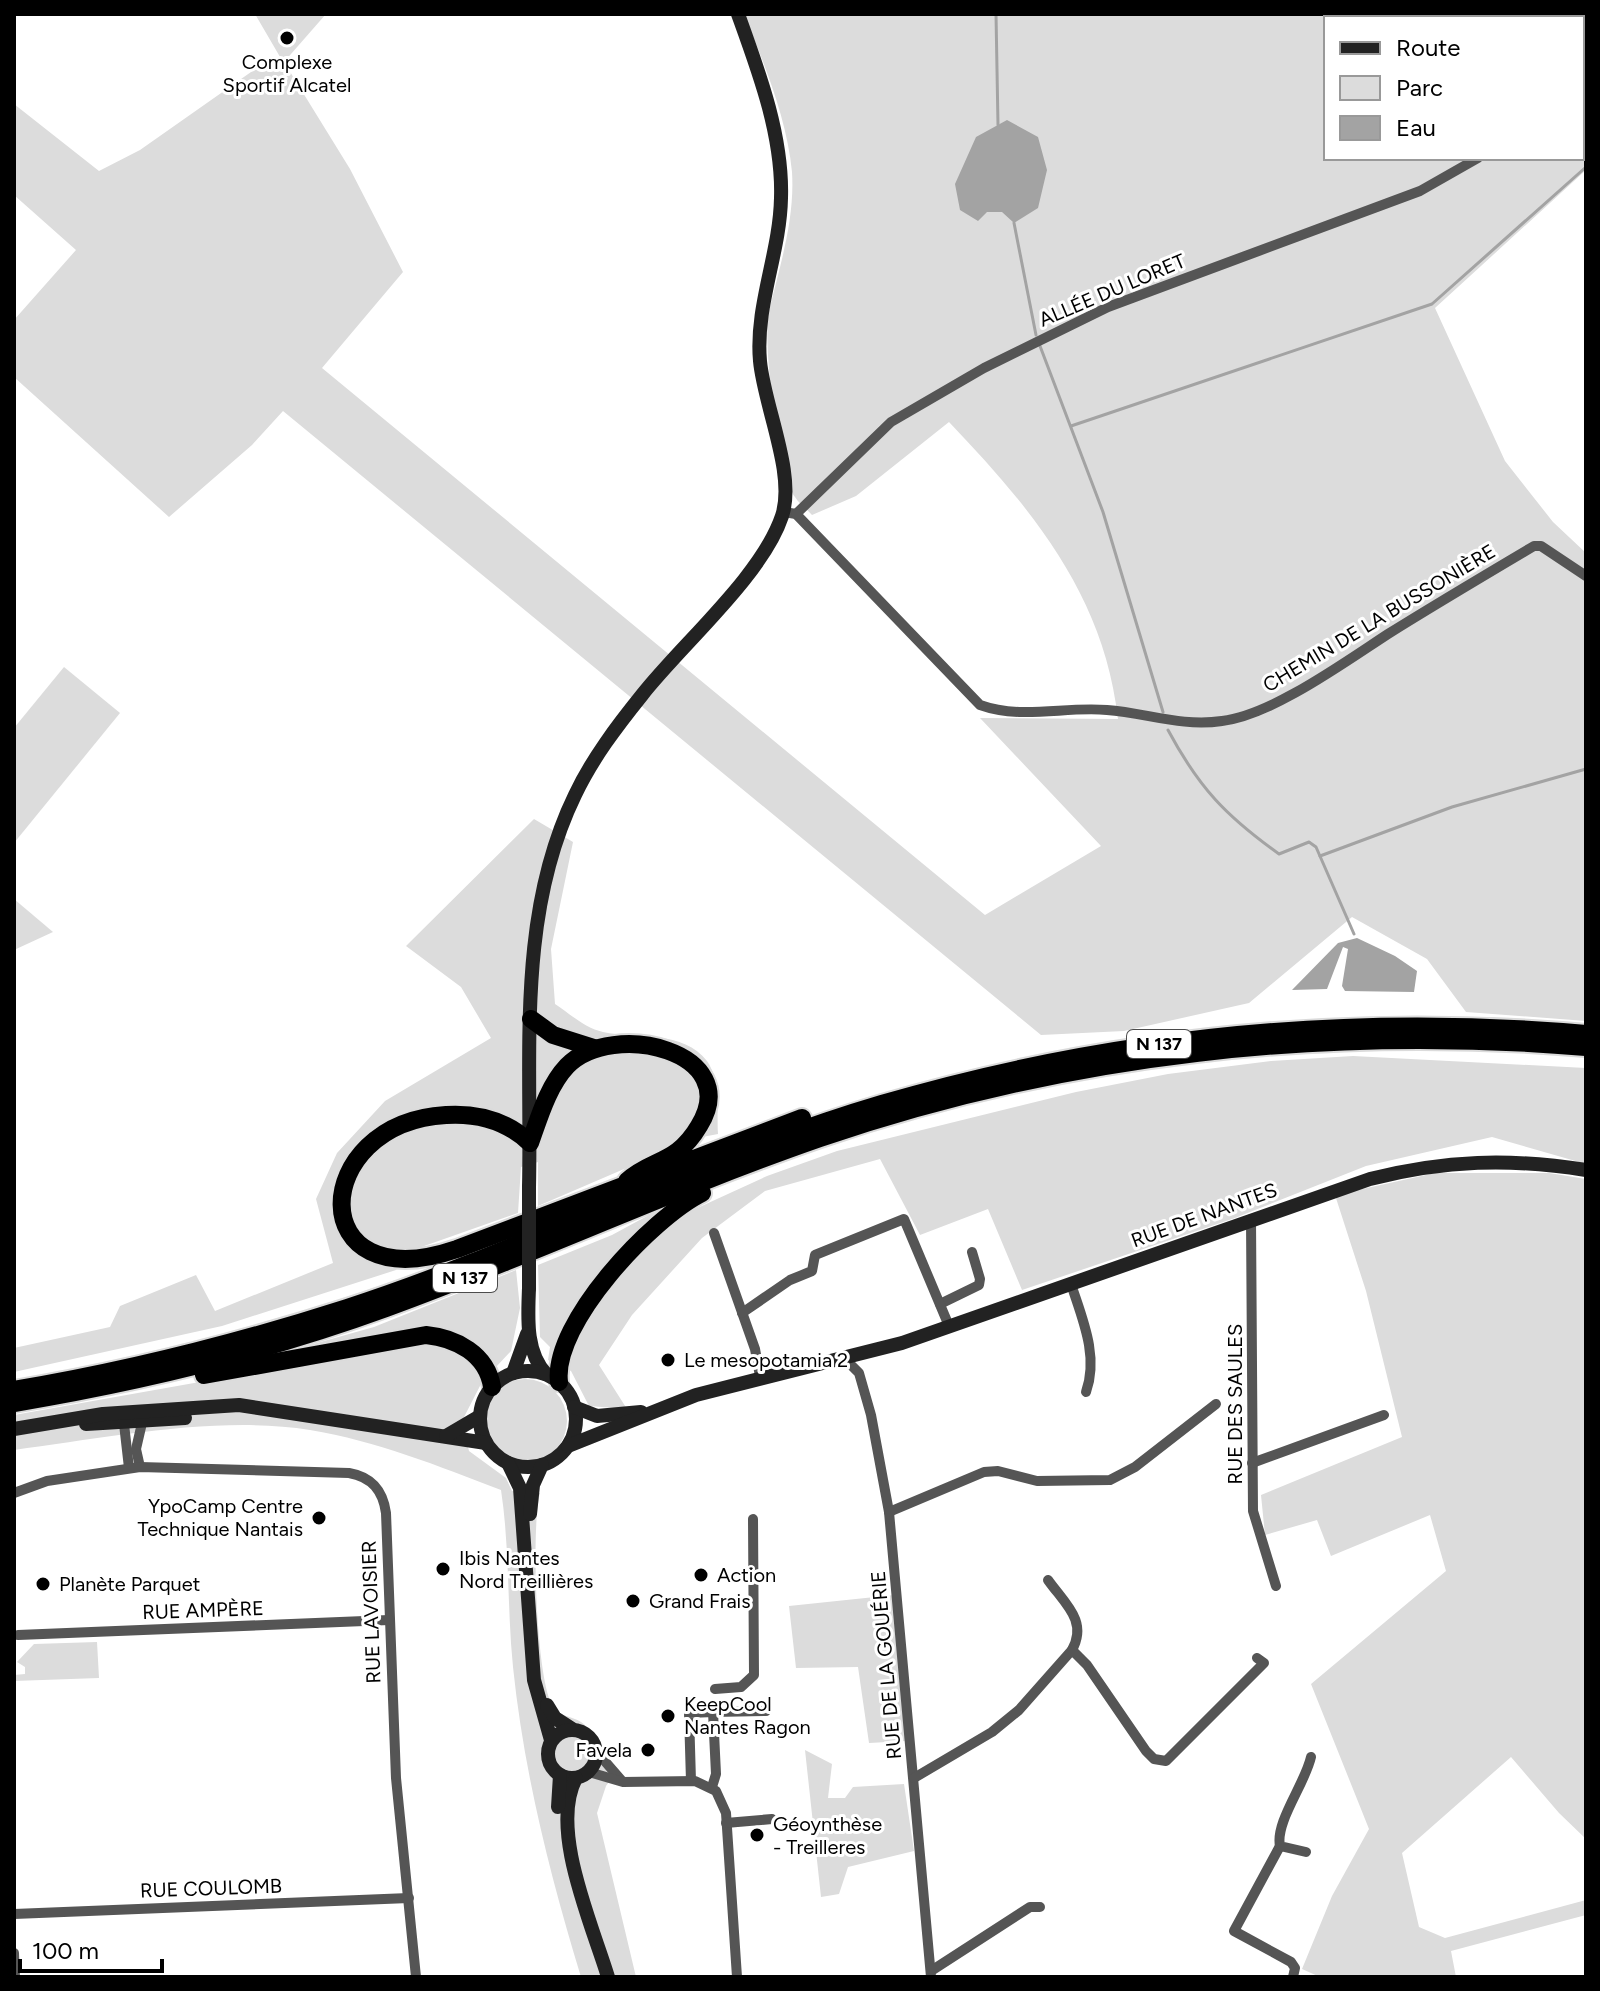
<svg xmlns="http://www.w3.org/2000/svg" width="1600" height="1991" viewBox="0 0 1600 1991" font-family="Figtree,sans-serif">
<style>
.green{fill:#dcdcdc}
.water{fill:#a3a3a3}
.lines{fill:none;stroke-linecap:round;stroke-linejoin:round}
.stream{stroke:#a3a3a3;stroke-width:3}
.highway-casing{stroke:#dbdbdb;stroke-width:22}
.street{stroke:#555;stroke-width:10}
.secondary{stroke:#222;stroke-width:14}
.highway{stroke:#000;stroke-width:18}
.secondary-bridge{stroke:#222;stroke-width:14}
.poi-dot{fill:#000;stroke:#fff;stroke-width:3}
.labels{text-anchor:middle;stroke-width:6;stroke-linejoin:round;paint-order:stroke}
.shield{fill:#fff;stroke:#4c4c4c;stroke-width:2}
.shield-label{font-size:18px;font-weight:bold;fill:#000}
.poi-label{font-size:20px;fill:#000;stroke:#fff;text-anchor:start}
.street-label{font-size:20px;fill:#000;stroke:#fff}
</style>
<rect width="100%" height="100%" fill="#fff"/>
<!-- green -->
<g class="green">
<path d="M255 14H326L284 62 350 169 403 272 322 368 985 915 1101 846 980 718 1118 719C1104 595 1032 509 949 422L856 496 812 515C807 509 799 504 795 497 778 473 762 341 769 311 780 265 795 220 792 172 787 119 764 63 744 14H1562L1565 18H1326V158H1582V29L1586 26V170L1435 308 1505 461 1553 522 1586 553V1021L1466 1012 1427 959 1352 917 1249 1003 1124 1031 1041 1035 283 411 252 445 169 517 14 377V320L76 250 14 195V104L99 171 140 150 264 63 283 62Z"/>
<path d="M64 667 120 713 14 843V728Z"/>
<path d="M534 819 573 842 551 949 555 1004C570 1014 585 1028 603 1032 636 1039 684 1030 707 1061 720 1079 717 1114 718 1134L671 1143 652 1157 538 1206V1162L521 1167 518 1213 410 1251 396 1270 222 1326 14 1372V1348L110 1327 120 1306 196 1275 215 1311 333 1263 316 1199 337 1153 385 1101 491 1038 461 987 406 946Z"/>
<path d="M14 899 53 932 14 950Z"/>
<path d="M1353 1056 1586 1068V1164L1492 1137 1366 1166 1235 1218 1022 1290 988 1209 920 1235 880 1159 765 1191 702 1238 632 1315 599 1365 627 1409 589 1406 571 1371 548 1360 550 1347 540 1337 538 1265 612 1235 660 1209 682 1215 767 1176 837 1151 1076 1092 1168 1074 1271 1061Z"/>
<path d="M1435 1173H1549L1586 1179V1839L1559 1813 1511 1757 1402 1853 1419 1927 1445 1938 1586 1900V1915L1451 1951 1456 1977H1320L1302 1969 1332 1896 1369 1829 1311 1684 1446 1571 1430 1515 1331 1556 1317 1520 1265 1535 1261 1495 1402 1437 1366 1291 1335 1195Z"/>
<path d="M516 1270 520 1308 511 1351 482 1382 462 1421 469 1451 506 1478 512 1491 540 1493C531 1527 536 1672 551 1703 559 1718 570 1715 581 1722 595 1731 595 1747 603 1758 607 1763 613 1767 617 1771L606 1786 597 1813 636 1977H581C550 1875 524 1773 513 1667 507 1608 510 1549 501 1490 438 1466 377 1441 310 1430 219 1415 105 1438 14 1450V1415L290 1366 299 1348 374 1327Z"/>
<circle cx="525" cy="1421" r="42"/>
<path d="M894 1595 906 1741 869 1743 858 1667 796 1668 789 1606Z"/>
<path d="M97 1642 99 1678 14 1681V1675L25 1674V1667L17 1662 34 1644Z"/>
<path d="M805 1750 832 1764 828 1798H845L853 1787 904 1784 914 1851 848 1867 839 1894 821 1897Z"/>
</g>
<!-- water -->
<g class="water">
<path d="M1007 120 1038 137 1047 170 1038 208 1014 223 1002 212H987L978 221 960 210 955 184 976 137Z"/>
<path d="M1357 938 1395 956 1417 971 1414 992 1345 991 1342 986 1348 949 1343 947 1327 989 1292 990 1338 943Z"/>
</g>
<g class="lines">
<!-- stream -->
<g class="stream">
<path d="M996 14 998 125"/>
<path d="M1014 223 1036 335"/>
<path d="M1040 346 1103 512 1163 712"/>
<path d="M1071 426 1432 304 1586 167"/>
<path d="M1168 730C1199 788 1226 816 1279 854L1309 842 1316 847 1354 934"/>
<path d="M1320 856 1452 807 1586 769"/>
</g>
<!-- highway casing -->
<g class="highway-casing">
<g id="highway">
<path d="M531 1019 553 1035 594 1048"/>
<path d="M627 1181C652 1158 676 1165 699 1126 745 1052 613 1019 567 1066 548 1086 539 1118 530 1143 507 1121 478 1113 446 1115 308 1123 302 1302 457 1249L802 1118"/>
<path d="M204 1375 426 1335C456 1338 487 1354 492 1387"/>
<path d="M559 1382C552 1323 652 1218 702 1193"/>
<path d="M14 1390C127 1371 238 1343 347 1308 529 1249 699 1158 882 1104 1111 1037 1349 1013 1586 1034"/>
<path d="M14 1403C140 1382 265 1352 386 1308 532 1255 673 1189 820 1138 1066 1054 1327 1025 1586 1047"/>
</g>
</g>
<!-- street -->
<g class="street">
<path d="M1582 78 1586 74"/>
<path d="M784 512 796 514 980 705C1022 720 1065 706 1107 710 1147 713 1181 727 1222 721 1272 715 1345 662 1388 634 1436 604 1485 575 1534 546H1541L1586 576"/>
<path d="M796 514 891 422 984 368 1108 307 1420 191 1478 158"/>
<path d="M1251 1219 1253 1511 1276 1586"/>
<path d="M714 1233 755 1349 760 1376"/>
<path d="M1071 1284C1082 1318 1099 1356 1086 1392"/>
<path d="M940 1304 979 1285 980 1279 972 1252"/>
<path d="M742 1313 790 1280 812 1271 815 1255 904 1219 949 1326"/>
<path d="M845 1359 859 1373 871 1415 889 1512 931 1977"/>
<path d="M1252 1463 1384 1415"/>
<path d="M140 1467 136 1449 142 1423"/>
<path d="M129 1468 124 1424 130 1419"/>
<path d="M14 1493 47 1481 140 1467 349 1473C372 1477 383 1491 386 1513L396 1778 416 1977"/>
<path d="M889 1512 984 1472 998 1471 1037 1481 1110 1480 1135 1467 1216 1404"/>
<path d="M1048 1580C1065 1604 1088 1621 1072 1650"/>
<path d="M18 1635 389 1620"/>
<path d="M715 1689 741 1687 754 1675 753 1519"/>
<path d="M713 1712 766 1711"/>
<path d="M596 1751 622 1781"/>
<path d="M589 1772 623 1782 695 1781 716 1791 726 1813 737 1977"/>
<path d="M914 1778 992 1732 1019 1710 1072 1650 1087 1665 1146 1751 1154 1759 1166 1761 1264 1663 1257 1658"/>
<path d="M691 1781 689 1713 713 1712 716 1774 712 1787"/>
<path d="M726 1823 772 1819"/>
<path d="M1280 1846 1234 1931 1291 1962 1295 1968 1293 1977"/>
<path d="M1306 1852 1280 1846C1275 1822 1305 1784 1311 1757"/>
<path d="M14 1914 409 1898"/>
<path d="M14 1953 15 1977"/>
<path d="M931 1971 1030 1907H1040"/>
</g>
<!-- secondary -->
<g class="secondary">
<path d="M529 1187C532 1056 516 916 575 795 592 759 617 726 642 695 682 644 762 576 782 516 796 474 764 406 760 361 755 306 780 253 781 198 783 136 759 72 738 14"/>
<path d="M529 1288C528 1317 525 1351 546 1374"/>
<circle cx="528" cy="1419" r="48"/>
<path d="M513 1373 527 1334"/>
<path d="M574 1407 597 1416 641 1412"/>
<path d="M86 1424 185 1418"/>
<path d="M14 1429 103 1414 239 1405 486 1443"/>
<path d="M446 1436 480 1416"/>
<path d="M568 1446 696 1395 902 1343 1370 1179C1445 1160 1510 1158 1586 1170"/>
<path d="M508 1463 520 1488 534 1680 551 1740"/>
<path d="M530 1514 533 1485 542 1465"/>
<path d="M547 1705 555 1718 572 1729"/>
<circle cx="572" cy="1754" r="24"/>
<path d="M576 1778C549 1829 592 1924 608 1977"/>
<path d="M558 1807 560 1775"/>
</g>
<!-- highway -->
<use href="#highway" class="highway"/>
<!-- secondary-bridge -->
<path class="secondary-bridge" d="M529 1288V1187"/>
</g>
<!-- markers -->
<g class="poi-dot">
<circle cx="287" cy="38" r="8"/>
<circle cx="668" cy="1360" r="8"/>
<circle cx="319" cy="1518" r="8"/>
<circle cx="443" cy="1569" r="8"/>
<circle cx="701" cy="1575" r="8"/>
<circle cx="43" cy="1584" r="8"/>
<circle cx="633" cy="1601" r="8"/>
<circle cx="668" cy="1716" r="8"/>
<circle cx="648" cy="1750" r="8"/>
<circle cx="757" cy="1835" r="8"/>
</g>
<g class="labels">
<!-- shield labels -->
<g class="shield">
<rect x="1127" y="1030" width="64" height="28" rx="6"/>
<rect x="433" y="1264" width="64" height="28" rx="6"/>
</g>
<g class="shield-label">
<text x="1159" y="1050">N 137</text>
<text x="465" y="1284">N 137</text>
</g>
<!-- poi labels -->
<g class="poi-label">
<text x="287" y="69" text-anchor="middle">Complexe<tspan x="287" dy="23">Sportif Alcatel</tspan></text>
<text x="684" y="1367">Le mesopotamia 2</text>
<text x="303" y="1513" text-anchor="end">YpoCamp Centre<tspan x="303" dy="23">Technique Nantais</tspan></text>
<text x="459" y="1565">Ibis Nantes<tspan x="459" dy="23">Nord Treillières</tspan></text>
<text x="717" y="1582">Action</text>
<text x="59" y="1591">Planète Parquet</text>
<text x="649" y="1608">Grand Frais</text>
<text x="684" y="1711">KeepCool<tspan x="684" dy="23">Nantes Ragon</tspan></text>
<text x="632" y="1757" text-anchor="end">Favela</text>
<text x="773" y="1831">Géoynthèse<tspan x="773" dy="23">- Treilleres</tspan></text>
</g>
<!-- street labels -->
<g class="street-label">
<text transform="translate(1112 290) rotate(-23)" y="7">ALLÉE DU LORET</text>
<text transform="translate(1379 618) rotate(-31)" y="7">CHEMIN DE LA BUSSONIÈRE</text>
<text transform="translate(1204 1215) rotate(-20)" y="7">RUE DE NANTES</text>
<text transform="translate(1235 1404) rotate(-90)" y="7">RUE DES SAULES</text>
<text transform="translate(203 1610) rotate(-2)" y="7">RUE AMPÈRE</text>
<text transform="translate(371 1612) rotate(-92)" y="7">RUE LAVOISIER</text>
<text transform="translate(886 1665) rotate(-95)" y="7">RUE DE LA GOUÉRIE</text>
<text transform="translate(211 1888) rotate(-2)" y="7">RUE COULOMB</text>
</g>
</g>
<!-- border -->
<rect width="1600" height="1991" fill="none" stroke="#000000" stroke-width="32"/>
<!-- legend -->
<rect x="1324" y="16" width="260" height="144" fill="#ffffff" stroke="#999999" stroke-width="2"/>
<rect x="1340" y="42" width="40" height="12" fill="#222222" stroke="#999999" stroke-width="2"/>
<text x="1396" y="56" font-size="24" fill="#000000">Route</text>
<rect x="1340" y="76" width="40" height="24" fill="#dcdcdc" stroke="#999999" stroke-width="2"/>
<text x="1396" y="96" font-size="24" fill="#000000">Parc</text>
<rect x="1340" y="116" width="40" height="24" fill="#a3a3a3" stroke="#999999" stroke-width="2"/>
<text x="1396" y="136" font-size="24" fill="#000000">Eau</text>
<!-- scale -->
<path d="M20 1959v12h142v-12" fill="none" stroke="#000000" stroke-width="4"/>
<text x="32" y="1959" font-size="24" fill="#000000" stroke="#ffffff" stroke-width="6" paint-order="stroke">100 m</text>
</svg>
